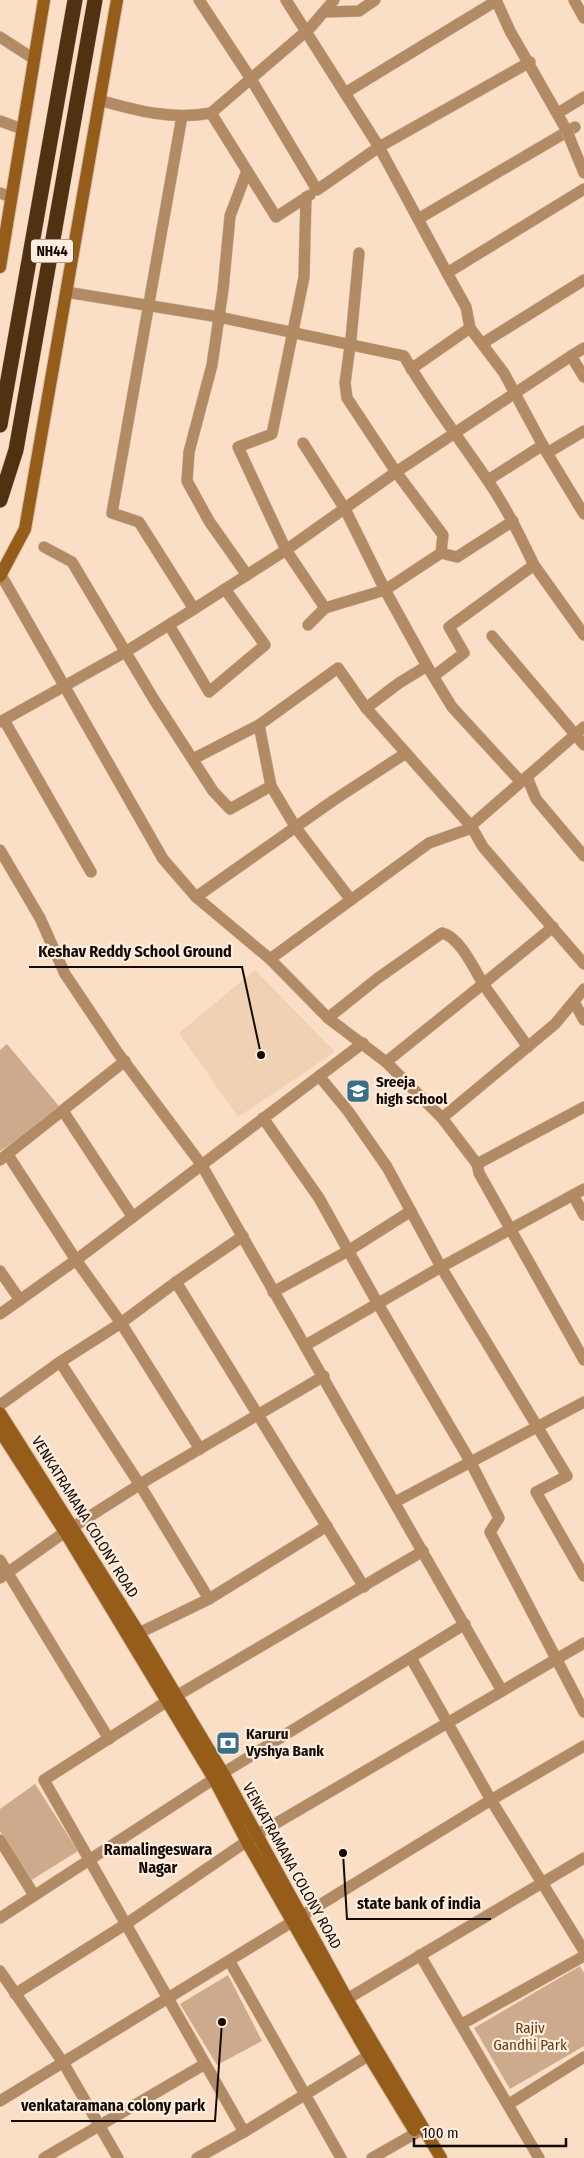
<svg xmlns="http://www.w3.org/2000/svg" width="584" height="2158" viewBox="0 0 584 2158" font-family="'Fira Sans Condensed',sans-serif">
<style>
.built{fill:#f1d1b3}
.green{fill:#cdaa8b}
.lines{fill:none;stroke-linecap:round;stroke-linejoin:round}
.street-casing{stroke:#d5bda7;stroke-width:12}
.secondary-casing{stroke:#d5bda7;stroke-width:14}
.highway-casing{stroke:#d5bda7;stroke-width:16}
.street{stroke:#b28a64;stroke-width:11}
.secondary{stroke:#965c1a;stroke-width:12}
.highway{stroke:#503212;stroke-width:15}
.street-bridge-casing{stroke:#d5bda7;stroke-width:12;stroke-linecap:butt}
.street-bridge{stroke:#b28a64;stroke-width:11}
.labels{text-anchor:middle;stroke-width:4.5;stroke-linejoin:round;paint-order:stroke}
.shield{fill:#ffeedf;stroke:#5a4e46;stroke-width:1}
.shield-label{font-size:14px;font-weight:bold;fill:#130a04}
.poi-label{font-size:15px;font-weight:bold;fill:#130a04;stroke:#ffeedf;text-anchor:start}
.street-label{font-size:15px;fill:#130a04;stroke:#ffeedf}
.park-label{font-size:15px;fill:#633c12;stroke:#ffeedf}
.neighbourhood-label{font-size:16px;font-weight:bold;fill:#130a04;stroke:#ffeedf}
.leader{fill:none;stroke:#130a04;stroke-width:2}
.callout-dot{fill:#130a04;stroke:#ffeedf;stroke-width:2}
.callout-label{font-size:16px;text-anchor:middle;font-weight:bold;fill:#130a04;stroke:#ffeedf;stroke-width:4.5;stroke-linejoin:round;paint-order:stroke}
</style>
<rect width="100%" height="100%" fill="#fadfc6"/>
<!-- built -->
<path class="built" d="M255 970 335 1052 238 1117 179 1033Z"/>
<!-- green -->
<g class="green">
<path d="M7 1044 63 1111 0 1151V1050Z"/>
<path d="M35 1784 78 1851 30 1881 0 1831V1809Z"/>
<path d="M580 1966 584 1973V2046L510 2089 474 2028Z"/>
<path d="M228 1975 262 2041 217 2065 180 2004Z"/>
</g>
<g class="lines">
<!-- street casing -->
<g class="street-casing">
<g id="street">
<path d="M199 0 251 79 317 190 379 147 530 62"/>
<path d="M286 0 379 147 418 219 575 127"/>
<path d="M496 0 510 31 567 131"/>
<path d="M574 0 584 18"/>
<path d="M324 12 359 11 375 0"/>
<path d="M0 37 34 59"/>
<path d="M345 93 496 1"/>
<path d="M99 100C137 111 172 120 211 113L310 28 334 0"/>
<path d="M211 113 276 217 310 195"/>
<path d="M558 113 584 97"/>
<path d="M182 116 112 513 139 522 194 609"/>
<path d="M0 121 22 129"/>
<path d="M570 139 584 173"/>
<path d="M247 171 230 216 223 290 212 365 189 452 187 481 209 521 247 575"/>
<path d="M0 193 11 197"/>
<path d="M306 197 304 277 272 434 238 447 286 550 325 608 308 625"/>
<path d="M418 219 447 273 584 189"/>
<path d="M359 253 351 339 345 383 347 398 396 472 443 535 441 553"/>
<path d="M447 273 466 307 470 328 504 373 547 453 584 514"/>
<path d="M66 292 219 317 404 356C429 400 460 439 488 481 506 507 520 536 534 565"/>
<path d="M483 343 584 280"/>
<path d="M584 348 571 356 584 377"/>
<path d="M411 369 470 328"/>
<path d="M303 443 345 509 385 590 441 553 457 557 513 521"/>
<path d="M547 453 584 431"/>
<path d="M488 480 543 445"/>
<path d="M44 547 72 562 153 698 213 791 230 809 271 786"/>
<path d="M1 575 163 859 196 897 270 959 429 843 466 830 584 727"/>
<path d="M325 608 385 590 427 666"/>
<path d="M169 625 209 692 265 645 225 589"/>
<path d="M492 636 584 745"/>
<path d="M434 676 464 653 449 627 534 565 584 635"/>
<path d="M366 708 406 753"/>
<path d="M4 720 91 872"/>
<path d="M0 722 127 651 194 609 286 550 396 472 571 356"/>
<path d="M193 759 259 725"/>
<path d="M527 777 536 799 584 856"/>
<path d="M0 850 40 918 65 974 118 1053 201 1164 502 1691"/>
<path d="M196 897 334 800 406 753 471 826 483 847 584 964"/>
<path d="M351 900 296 828 271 786 259 725 338 668 366 708 399 683 427 666 452 707 521 782"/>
<path d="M270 959 328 1018 386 1062 442 1118 477 1164 479 1173 584 1360"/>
<path d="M574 1002 584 1020"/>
<path d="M328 1018 378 978 442 933C459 936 475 970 483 984L553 927"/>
<path d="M386 1062 483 984 528 1047"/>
<path d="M319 1076 348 1111 387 1167 441 1267 567 1476 536 1492 584 1576"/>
<path d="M63 1111 132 1216"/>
<path d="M263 1118 319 1198 378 1304 470 1461 499 1518 490 1532 584 1712"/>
<path d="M442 1118 555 1024 584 989"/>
<path d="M8 1155 76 1260 121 1323 200 1449"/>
<path d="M0 1160 125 1061"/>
<path d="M477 1164 584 1107"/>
<path d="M573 1195 584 1215"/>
<path d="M0 1271 20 1300"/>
<path d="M176 1282 364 1587"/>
<path d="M273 1292 348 1251 411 1211"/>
<path d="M0 1314 76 1260 363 1043"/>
<path d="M306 1345 441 1267 584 1189"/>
<path d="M60 1362 140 1485 209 1599"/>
<path d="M0 1405 60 1362 121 1323 176 1282 243 1236"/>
<path d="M395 1502 584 1402"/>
<path d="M0 1560 109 1739"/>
<path d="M0 1578 65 1532 150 1478 324 1376"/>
<path d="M139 1633 209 1599 327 1526"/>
<path d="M411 1658 491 1800 584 1951"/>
<path d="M0 1840 34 1895"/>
<path d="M0 1918 223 1773 465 1624"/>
<path d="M420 1955 539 2158"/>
<path d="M230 1962 341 2158"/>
<path d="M0 1971 64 2064 118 2158"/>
<path d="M15 1994 126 1924 256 1835 584 1643"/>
<path d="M347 1999 584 1858"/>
<path d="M462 2024 584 1956"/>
<path d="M0 2101 491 1800 584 1746"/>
<path d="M509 2104 584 2057"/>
<path d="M244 2132 44 1780 166 1702 423 1551"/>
<path d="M44 2158 205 2064"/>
<path d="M197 2158 244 2132 376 2051"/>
<path d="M372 2158 416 2133"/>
</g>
</g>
<!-- secondary casing -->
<g class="secondary-casing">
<g id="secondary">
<path d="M0 267 44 0"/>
<path d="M0 576 25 529 117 0"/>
<path d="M0 1413 139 1633 223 1773 347 1999 441 2158"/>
<path d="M0 1431 65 1532 214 1779 247 1842 369 2056 414 2130"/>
</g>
</g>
<!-- highway casing -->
<g class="highway-casing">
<g id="highway">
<path d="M0 425 75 0"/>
<path d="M0 500 16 450 95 0"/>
</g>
</g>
<!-- street -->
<use href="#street" class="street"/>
<!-- secondary -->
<use href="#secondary" class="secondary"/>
<!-- highway -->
<use href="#highway" class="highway"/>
<!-- street-bridge casing -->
<g class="street-bridge-casing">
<path id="street-bridge" d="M567 131 570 139"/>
</g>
<!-- street-bridge -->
<use href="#street-bridge" class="street-bridge"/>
</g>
<!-- icons -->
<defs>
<g id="school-square" transform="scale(1.25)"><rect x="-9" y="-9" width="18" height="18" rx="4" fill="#386f89" stroke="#ffeedf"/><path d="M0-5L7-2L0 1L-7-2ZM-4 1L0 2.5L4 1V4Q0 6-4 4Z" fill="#fff"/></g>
<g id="bank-square" transform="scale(1.25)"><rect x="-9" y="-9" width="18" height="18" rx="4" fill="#386f89" stroke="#ffeedf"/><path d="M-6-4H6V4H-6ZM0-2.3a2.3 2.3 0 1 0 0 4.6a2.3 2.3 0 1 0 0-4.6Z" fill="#fff"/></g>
</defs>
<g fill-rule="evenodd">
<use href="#school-square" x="358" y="1091"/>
<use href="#bank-square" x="228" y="1743"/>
</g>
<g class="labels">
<!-- shield labels -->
<rect class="shield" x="31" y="239.5" width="42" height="23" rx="4"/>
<g class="shield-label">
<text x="52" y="256">NH44</text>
</g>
<!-- poi labels -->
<g class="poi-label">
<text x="376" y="1087">Sreeja<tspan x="376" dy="17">high school</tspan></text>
<text x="246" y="1739">Karuru<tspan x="246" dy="17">Vyshya Bank</tspan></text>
</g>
<!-- street labels -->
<g class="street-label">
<text transform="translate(85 1517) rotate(58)" y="5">VENKATRAMANA COLONY ROAD</text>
<text transform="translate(292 1866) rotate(61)" y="5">VENKATRAMANA COLONY ROAD</text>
</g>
<!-- park labels -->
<g class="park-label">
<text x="530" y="2033">Rajiv<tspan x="530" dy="17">Gandhi Park</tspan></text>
</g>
<!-- neighbourhood labels -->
<g class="neighbourhood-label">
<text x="158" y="1855">Ramalingeswara<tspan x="158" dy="18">Nagar</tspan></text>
</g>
</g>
<!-- callouts -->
<path class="leader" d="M261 1055L242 967H29M343 1853L347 1919H491M222 2022L215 2121H11"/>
<g class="callout-dot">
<circle cx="261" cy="1055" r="5"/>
<circle cx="343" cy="1853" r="5"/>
<circle cx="222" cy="2022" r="5"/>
</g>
<g class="callout-label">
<text x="135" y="957">Keshav Reddy School Ground</text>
<text x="419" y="1909">state bank of india</text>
<text x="113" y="2111">venkataramana colony park</text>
</g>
<!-- scale -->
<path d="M414 2138v8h152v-8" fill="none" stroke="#130a04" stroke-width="2.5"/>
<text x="422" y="2138" font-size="15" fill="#130a04" stroke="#ffeedf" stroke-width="4" paint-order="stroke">100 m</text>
</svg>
